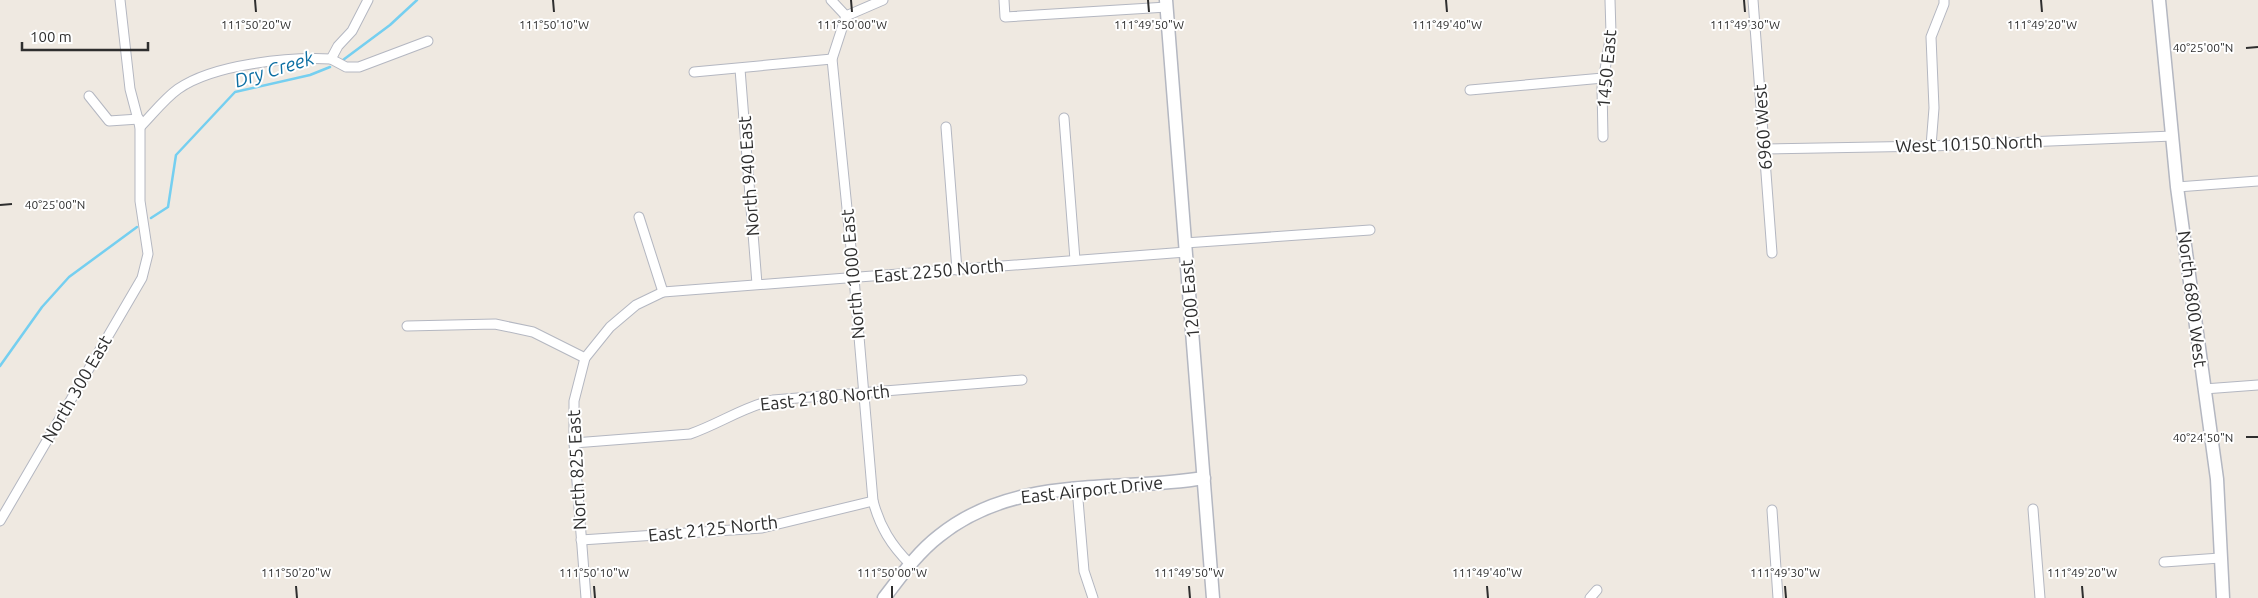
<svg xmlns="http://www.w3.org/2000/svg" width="2258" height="598" viewBox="0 0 2258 598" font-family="Ubuntu,sans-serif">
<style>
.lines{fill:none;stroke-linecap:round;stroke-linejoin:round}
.stream{stroke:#75cff0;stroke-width:2.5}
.street-casing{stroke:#b4b7c1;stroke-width:11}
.secondary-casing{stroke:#b4b7c1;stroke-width:15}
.street{stroke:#fff;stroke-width:9}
.secondary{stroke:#fff;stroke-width:12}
.ticks{fill:none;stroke:#2e2e2e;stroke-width:2}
.labels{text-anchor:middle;stroke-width:4;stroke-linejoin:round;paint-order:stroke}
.street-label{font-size:18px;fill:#2e2e2e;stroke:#fff}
.water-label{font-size:19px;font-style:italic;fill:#0d6fa3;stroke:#fff}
.ticks-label{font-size:12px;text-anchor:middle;fill:#2e2e2e;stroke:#fff;stroke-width:4;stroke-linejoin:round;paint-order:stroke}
</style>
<rect width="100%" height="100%" fill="#efe9e1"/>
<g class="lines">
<!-- stream -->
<g class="stream">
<path d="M343 60 390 25 417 0"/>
<path d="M151 218 168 207 176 155 235 92 310 75 330 67"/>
<path d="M0 366 42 307 69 277 137 227"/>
</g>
<!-- street casing -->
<g class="street-casing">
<g id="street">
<path d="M831 0 846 16"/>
<path d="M883 0 846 16 832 59 854 278 873 501C880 527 891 545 910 564"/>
<path d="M1004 0 1005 17 1167 7"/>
<path d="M1753 0 1772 253"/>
<path d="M331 59 346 67H359L428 41"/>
<path d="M740 69 757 284"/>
<path d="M694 72 832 59"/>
<path d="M1470 90 1603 78"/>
<path d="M89 96 109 121 139 119"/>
<path d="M1064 118 1075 260"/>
<path d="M140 127C152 115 164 99 178 89 214 64 288 57 331 59L338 46 352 31 368 0"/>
<path d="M946 127 957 270"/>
<path d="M1603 137 1602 88 1611 33 1610 0"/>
<path d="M1931 146 1934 108 1931 37 1944 4V0"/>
<path d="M1765 149 1931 146 2173 136"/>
<path d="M2177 187 2258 181"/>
<path d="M639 217 663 292"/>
<path d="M1185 243 1370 230"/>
<path d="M407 326 495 324 533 332 585 358"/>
<path d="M2204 389 2258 385"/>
<path d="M574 443 690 434C719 424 743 407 773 400L1022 380"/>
<path d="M1077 488 1084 571 1093 598"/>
<path d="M2033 509 2040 598"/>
<path d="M1772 510 1778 598"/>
<path d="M0 521 142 278 148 254 140 201V127L130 89 120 0"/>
<path d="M581 540 762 528 873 501"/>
<path d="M2164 562 2220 558"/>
<path d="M586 598 574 443V401L585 358 610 327 636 305 663 292 1186 252"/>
<path d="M1590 598 1597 590"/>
</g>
</g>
<!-- secondary casing -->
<g class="secondary-casing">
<g id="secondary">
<path d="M1166 0 1213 598"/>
<path d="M2159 0 2177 187 2217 479 2223 598"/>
<path d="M884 598C901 576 917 553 939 536 1016 474 1113 493 1204 478"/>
</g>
</g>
<!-- street -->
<use href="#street" class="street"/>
<!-- secondary -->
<use href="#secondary" class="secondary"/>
</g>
<!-- ticks -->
<path class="ticks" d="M255 0 256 12M553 0 554 12M851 0 852 12M1148 0 1149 12M1446 0 1447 12M1744 0 1745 12M2041 0 2042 12M2246 48 2258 47M0 205 12 204M2246 437H2258M296 586 297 598M594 586 595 598M892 586V598M1189 586 1190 598M1487 586 1488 598M1785 586 1786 598M2082 586 2083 598"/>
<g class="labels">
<!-- street labels -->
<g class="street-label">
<text transform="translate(1607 69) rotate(-85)" y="6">1450 East</text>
<text transform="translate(1763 127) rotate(-94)" y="6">6960 West</text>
<text transform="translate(1969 144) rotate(-2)" y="6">West 10150 North</text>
<text transform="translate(749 176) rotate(-94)" y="6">North 940 East</text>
<text transform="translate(939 271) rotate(-5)" y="6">East 2250 North</text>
<text transform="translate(853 274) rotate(-95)" y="6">North 1000 East</text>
<text transform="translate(1190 299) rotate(-95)" y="6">1200 East</text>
<text transform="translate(2192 299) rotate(83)" y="6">North 6800 West</text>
<text transform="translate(77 389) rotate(-60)" y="6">North 300 East</text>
<text transform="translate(825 398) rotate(-6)" y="6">East 2180 North</text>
<text transform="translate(577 470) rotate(-93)" y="6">North 825 East</text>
<text transform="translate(1092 490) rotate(-6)" y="6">East Airport Drive</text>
<text transform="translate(713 529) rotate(-6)" y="6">East 2125 North</text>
</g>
<!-- water labels -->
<g class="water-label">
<text transform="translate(274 69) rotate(-17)" y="7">Dry Creek</text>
</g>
</g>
<g class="ticks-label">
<text x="256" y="29">111°50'20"W</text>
<text x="554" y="29">111°50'10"W</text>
<text x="852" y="29">111°50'00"W</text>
<text x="1149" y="29">111°49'50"W</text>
<text x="1447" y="29">111°49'40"W</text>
<text x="1745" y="29">111°49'30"W</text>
<text x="2042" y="29">111°49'20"W</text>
<text x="2203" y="52">40°25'00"N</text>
<text x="55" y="209">40°25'00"N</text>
<text x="2203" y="442">40°24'50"N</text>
<text x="296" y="577">111°50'20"W</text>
<text x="594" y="577">111°50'10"W</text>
<text x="892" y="577">111°50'00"W</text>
<text x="1189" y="577">111°49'50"W</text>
<text x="1487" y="577">111°49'40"W</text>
<text x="1785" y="577">111°49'30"W</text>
<text x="2082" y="577">111°49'20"W</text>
</g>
<!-- scale -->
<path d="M22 42v8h126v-8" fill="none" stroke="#2e2e2e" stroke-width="2.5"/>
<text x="30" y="42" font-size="15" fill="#2e2e2e" stroke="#ffffff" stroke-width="4" paint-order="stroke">100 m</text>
</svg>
